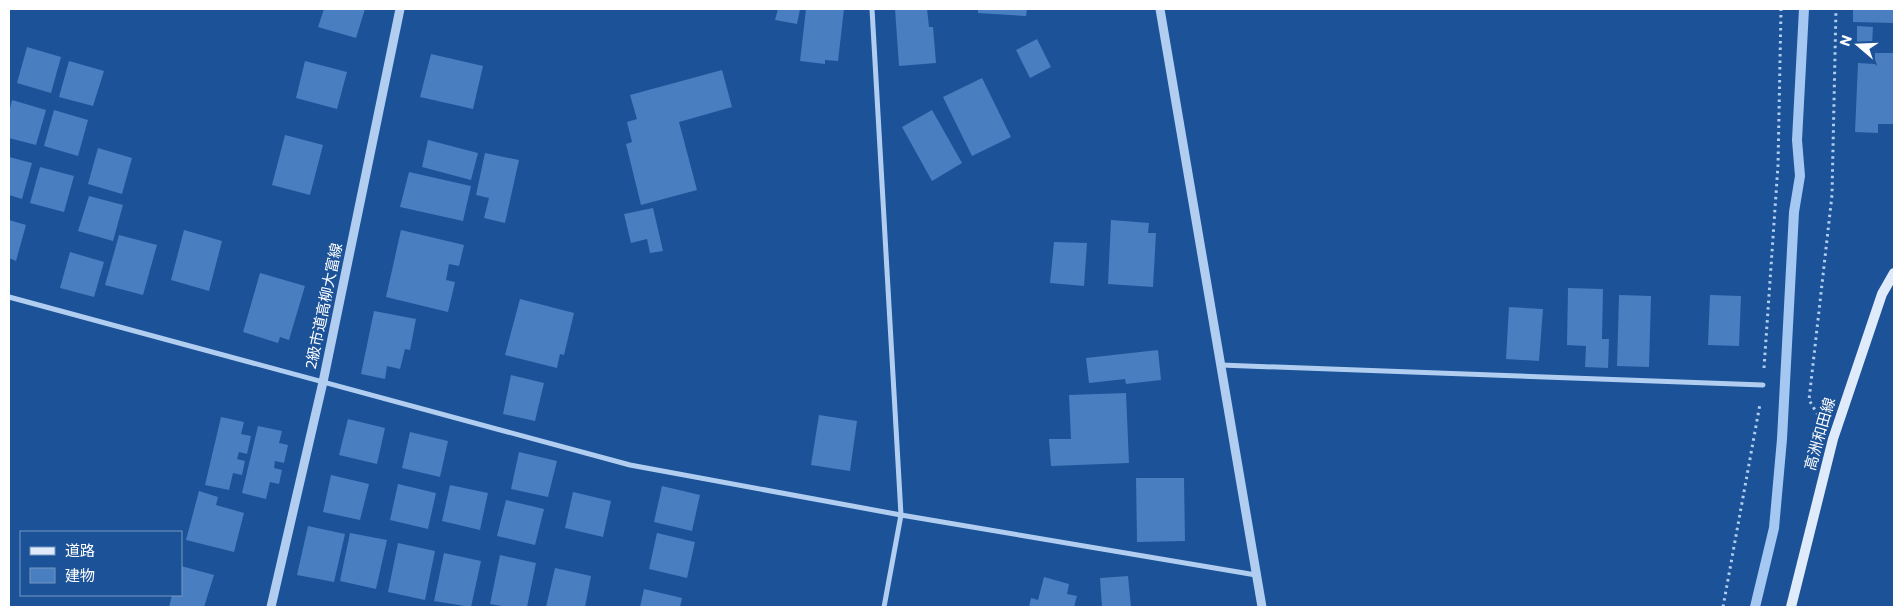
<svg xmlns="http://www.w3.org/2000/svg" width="1903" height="616" viewBox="0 0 1903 616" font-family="Commissioner,'Noto Sans JP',sans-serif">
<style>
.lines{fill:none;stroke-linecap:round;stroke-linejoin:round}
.stream{stroke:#a4c8f2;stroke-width:10}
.building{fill:#497ec0}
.path{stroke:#b1cef0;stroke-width:3;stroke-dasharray:2.5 4;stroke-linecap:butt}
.minor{stroke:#b1cef0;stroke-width:5}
.tertiary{stroke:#b1cef0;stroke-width:9}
.secondary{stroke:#dfebfb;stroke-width:10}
.labels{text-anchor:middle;stroke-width:4.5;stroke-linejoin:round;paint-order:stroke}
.street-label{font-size:15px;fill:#fff;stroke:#1c5298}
</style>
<rect width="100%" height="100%" fill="#1c5298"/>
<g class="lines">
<!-- stream -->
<path class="stream" d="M1755 607 1774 528 1782 439 1794 212 1800 176 1797 140 1804 9"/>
</g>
<!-- building -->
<g class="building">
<path d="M324 9H365L356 38 318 27Z"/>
<path d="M778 9H800L797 24 775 20Z"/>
<path d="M806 9H844L838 61 825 60V64L800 61Z"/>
<path d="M895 9H927L929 27H933L936 63 899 66Z"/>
<path d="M978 9H1027L1026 16 978 13Z"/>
<path d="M1853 9H1894V23L1853 22Z"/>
<path d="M1857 26 1873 27 1872 44H1857Z"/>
<path d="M1037 39 1051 67 1030 78 1016 50Z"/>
<path d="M27 47 61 57 51 93 17 83Z"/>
<path d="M1875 53H1894V124H1878V133L1855 132 1858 63 1875 64Z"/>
<path d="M431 54 483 66 473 109 420 97Z"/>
<path d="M69 61 104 71 93 106 59 97Z"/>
<path d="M305 61 347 72 337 109 296 98Z"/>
<path d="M722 70 732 107 679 122 697 190 641 205 626 144 632 142 627 122 637 119 630 95Z"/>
<path d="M982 78 1011 137 972 156 943 97Z"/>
<path d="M12 100 46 110 36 145 9 138V113Z"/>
<path d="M54 110 88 120 78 156 44 146Z"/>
<path d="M932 110 962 163 932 181 902 127Z"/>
<path d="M285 135 323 145 310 195 272 185Z"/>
<path d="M428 140 478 153 471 180 422 167Z"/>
<path d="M98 148 132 158 122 194 88 184Z"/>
<path d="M485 153 519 160 505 223 484 218 489 198 476 195Z"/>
<path d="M9 157 32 163 22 199 9 195Z"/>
<path d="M40 167 74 176 64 212 30 203Z"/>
<path d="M409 172 471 186 463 221 400 207Z"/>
<path d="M89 196 123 205 113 241 78 231Z"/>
<path d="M653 208 663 251 650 253 647 239 631 243 624 214Z"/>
<path d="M9 220 26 225 16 261 9 258Z"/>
<path d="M1111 220 1149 223 1148 233H1156L1153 287 1108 284Z"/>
<path d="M184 230 222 241 209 291 171 280Z"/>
<path d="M401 230 464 245 459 266 449 264 446 280 455 282 448 312 386 297Z"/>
<path d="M119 235 157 245 143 295 105 285Z"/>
<path d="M1054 242 1087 243 1084 286 1050 283Z"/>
<path d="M70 252 104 262 94 297 60 288Z"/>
<path d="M260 273 305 286 289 340 280 337 278 343 243 332Z"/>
<path d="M1568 288 1603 289 1602 339H1609L1608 368 1585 367 1586 346 1567 345Z"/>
<path d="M1619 295 1651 296 1649 367 1617 366Z"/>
<path d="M1710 295 1741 296 1739 346 1708 345Z"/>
<path d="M520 299 574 313 564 355 560 354 557 368 505 355Z"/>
<path d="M1509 307 1543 309 1539 361 1506 359Z"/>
<path d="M374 311 416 319 410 350 405 349 400 369 387 366 385 379 361 374Z"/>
<path d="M1158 350 1161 380 1126 384 1125 379 1089 383 1086 358Z"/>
<path d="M511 375 544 383 535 421 503 414Z"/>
<path d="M1126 393 1129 463 1051 466 1049 439H1071L1069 395Z"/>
<path d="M819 415 857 421 850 471 811 465Z"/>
<path d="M221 417 244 422 241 434 251 436 247 454 239 452 237 459 245 461 242 475 233 473 229 490 205 485Z"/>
<path d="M348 419 385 428 377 464 339 455Z"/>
<path d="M258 426 282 431 279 443 288 445 284 463 275 461 274 468 282 470 279 484 270 482 266 499 242 493Z"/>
<path d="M410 432 448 441 440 477 402 468Z"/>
<path d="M519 452 557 461 548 497 511 489Z"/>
<path d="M331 475 369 484 360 520 323 512Z"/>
<path d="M1136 478H1184L1185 541 1137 542Z"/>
<path d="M398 484 436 493 428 529 390 520Z"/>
<path d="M450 485 488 493 480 530 442 521Z"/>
<path d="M662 486 700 495 692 531 654 522Z"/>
<path d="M199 491 218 497 216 505 244 513 234 552 186 540Z"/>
<path d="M573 492 611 501 603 537 565 528Z"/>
<path d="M506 500 544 509 535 545 497 536Z"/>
<path d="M308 526 345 534 334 582 297 575Z"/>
<path d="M350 533 387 540 376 589 340 581Z"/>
<path d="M657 533 695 542 687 578 649 569Z"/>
<path d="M398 543 435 551 425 600 388 592Z"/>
<path d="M444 553 481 561 471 607 434 601Z"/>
<path d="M500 555 536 563 527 607H507L490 604Z"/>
<path d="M181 566 214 575 204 607H169L172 595H181Z"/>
<path d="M555 568 591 576 585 607H546Z"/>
<path d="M1128 576 1131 607H1102L1100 578Z"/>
<path d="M1044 577 1069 584 1067 594 1077 596 1074 607H1029L1031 598 1038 600Z"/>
<path d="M644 589 682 598 680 607H640Z"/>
</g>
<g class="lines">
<!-- path -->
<g class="path">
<path d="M1764 368 1778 165 1781 9"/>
<path d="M1818 415 1809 400 1832 195 1836 9"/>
<path d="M1723 607 1760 404"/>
</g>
<!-- minor -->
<g class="minor">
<path d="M872 9 901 515 884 607"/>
<path d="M9 297 630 465 901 515 1256 575"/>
<path d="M1221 365 1763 385"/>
</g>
<!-- tertiary -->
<g class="tertiary">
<path d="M1160 9 1262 607"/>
<path d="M271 607 323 382 400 9"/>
</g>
<!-- secondary -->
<path class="secondary" d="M1791 607 1833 439 1882 294 1894 273"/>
</g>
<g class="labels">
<!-- street labels -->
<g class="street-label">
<text transform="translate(324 306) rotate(-78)" y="5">2級市道高柳大富線</text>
<text transform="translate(1820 434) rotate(-74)" y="5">高洲和田線</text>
</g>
</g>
<!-- border -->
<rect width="1903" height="616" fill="none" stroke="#ffffff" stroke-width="20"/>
<!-- legend -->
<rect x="20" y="531" width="162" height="65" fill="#1c5298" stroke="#7797c1"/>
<rect x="30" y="547" width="25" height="8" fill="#dfebfb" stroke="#7797c1"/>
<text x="65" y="556" font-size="15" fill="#ffffff">道路</text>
<rect x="30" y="568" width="25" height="15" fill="#497ec0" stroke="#7797c1"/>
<text x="65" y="581" font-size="15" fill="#ffffff">建物</text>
<!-- north arrow -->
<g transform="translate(1858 45) rotate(289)" stroke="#1c5298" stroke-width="4" paint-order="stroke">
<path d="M0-4L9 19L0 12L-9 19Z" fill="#ffffff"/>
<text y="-8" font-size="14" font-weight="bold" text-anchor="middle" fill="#ffffff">N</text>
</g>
</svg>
